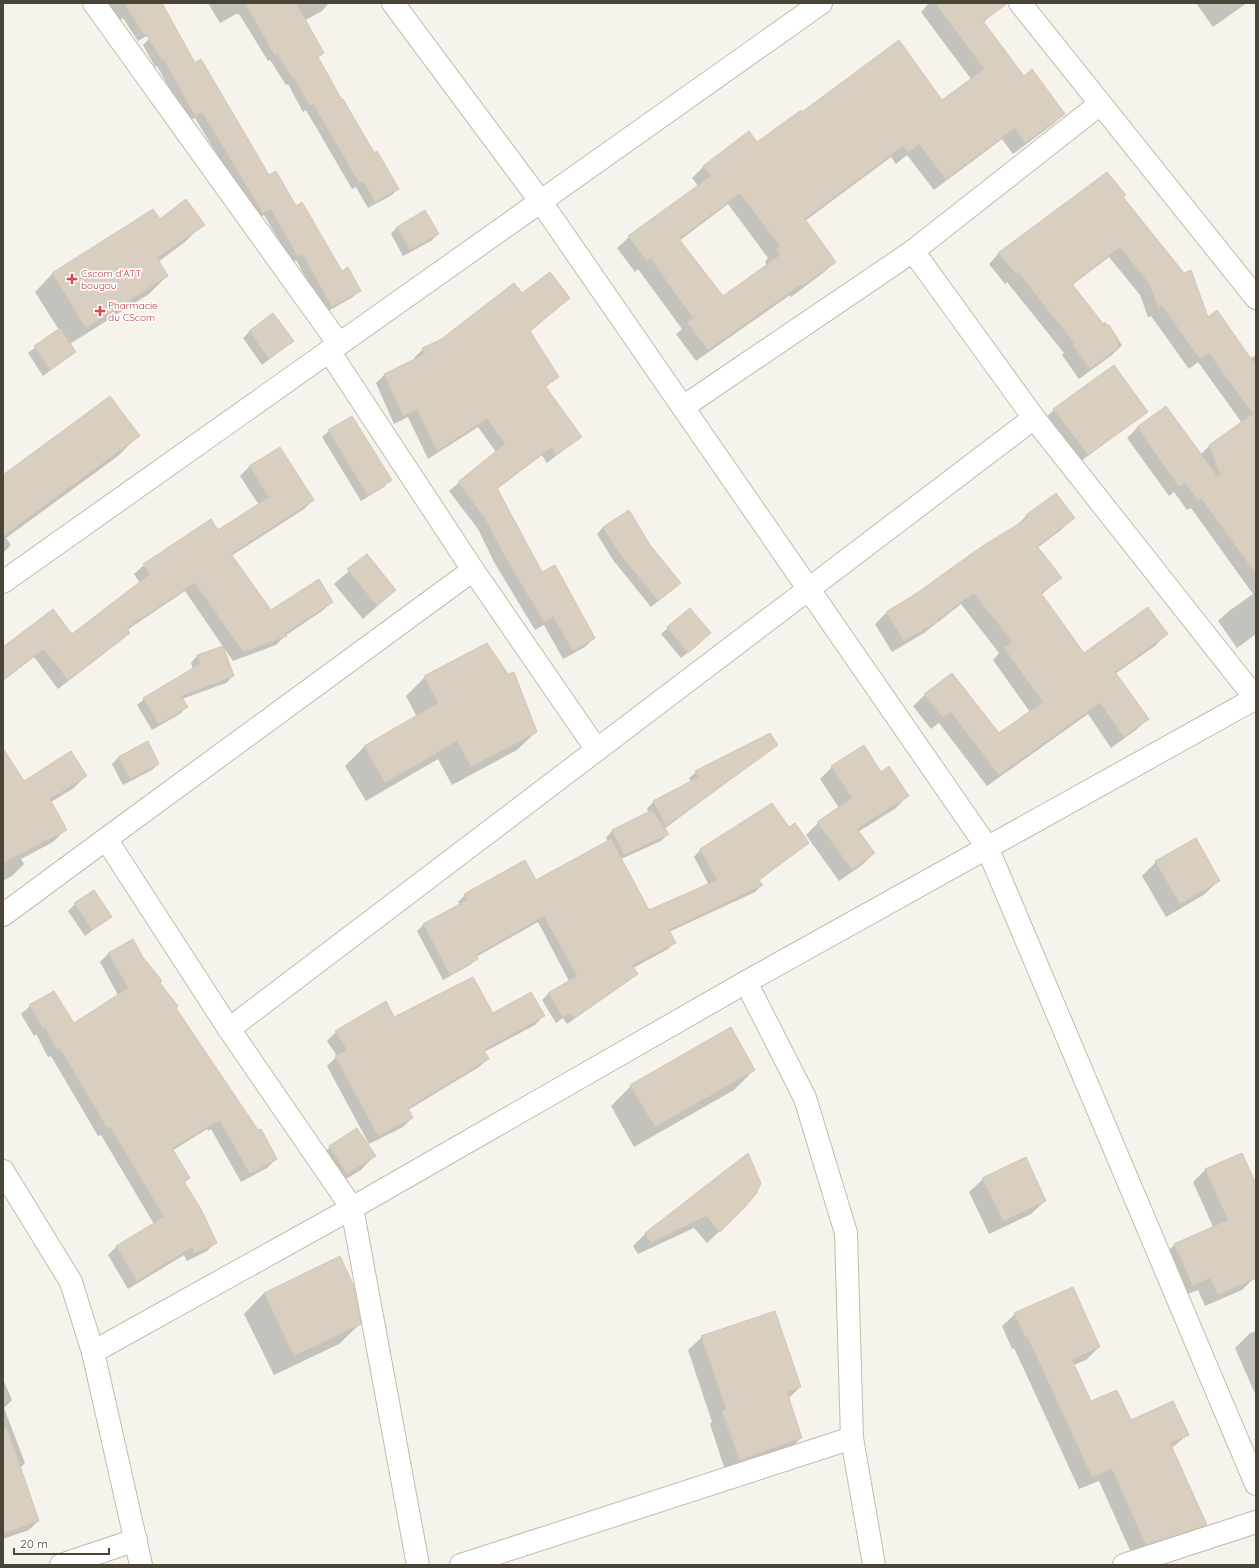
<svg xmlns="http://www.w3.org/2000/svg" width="1259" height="1568" viewBox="0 0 1259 1568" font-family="Quicksand,sans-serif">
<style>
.shadow{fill:#0003;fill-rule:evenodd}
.building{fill:#d8cfc1;stroke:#d3c7b4;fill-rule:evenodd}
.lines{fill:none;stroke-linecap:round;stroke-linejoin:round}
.street-casing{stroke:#c2bbae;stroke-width:24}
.street{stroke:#fff;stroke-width:22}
.health-dot{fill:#e0444e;stroke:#fff;stroke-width:1.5}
.labels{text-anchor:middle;stroke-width:3.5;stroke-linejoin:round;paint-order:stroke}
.health-label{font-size:10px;fill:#be3a42;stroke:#fff;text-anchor:start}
</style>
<rect width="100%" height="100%" fill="#f6f3ec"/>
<!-- shadow -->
<g class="shadow">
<path d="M108 3H154L159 29 138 41 123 18 118 21Z"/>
<path d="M208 3H327L328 4 322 11 304 21 323 53 317 58 342 101 398 189 392 195 368 208 356 187 352 189 306 110 303 112 288 84 286 85 270 60 268 61 239 14H236L220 23Z"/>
<path d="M929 3H985L993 13 983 23 1024 77 1064 114 1052 125 1013 154 1002 139 934 190 907 155 896 164 891 157 805 221 835 262 823 273 791 297 790 295 696 361 676 334 682 329 638 269 635 272 617 248 629 237 698 186 692 178 704 166 757 144 802 113 942 101 971 79 921 12ZM728 204 768 258 765 262 767 265 722 297 679 241Z"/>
<path d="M1196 3H1247L1213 27Z"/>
<path d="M149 39 195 64 269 176 296 207 342 272 359 291 353 297 325 313 296 260 292 263 264 215 256 219 195 118 188 121 157 66 155 67 143 45Z"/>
<path d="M1122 198 1208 318 1250 359 1256 355V634L1237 648 1218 621 1229 611 1253 594 1191 508 1187 510 1174 492 1169 496 1127 438 1137 428 1166 407 1200 455 1209 446 1242 423 1198 362 1189 369 1151 316 1148 317 1140 295 1109 257 1071 286 1102 324 1105 322 1122 345 1112 355 1079 379 1062 355 1064 353 1007 282 1005 284 989 264 999 253Z"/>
<path d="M152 210 160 220 203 224 185 242 158 262 167 276 149 294 70 344 75 352 43 376 28 353 59 330 35 292 52 274Z"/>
<path d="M425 212 438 234 431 241 403 256 391 234 397 227Z"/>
<path d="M522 294 569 298 529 332 557 377 545 388 581 436 547 463 542 455 497 489 541 573 594 638 585 647 563 659 544 625 535 630 494 562 478 529 449 491 496 452 478 427 428 459 408 417 394 424 376 383 385 374 415 360 414 358 423 349 440 341Z"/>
<path d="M249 332 292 341 262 365 243 338Z"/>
<path d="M1054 410 1147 412 1081 461 1047 416Z"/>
<path d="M329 431 390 480 384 487 361 501 322 437Z"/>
<path d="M138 436 118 456 6 538 11 545 3 553V476Z"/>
<path d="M250 466 313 500 304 509 231 556 271 611 332 602 322 611 285 636 276 645 233 661 185 591 127 630 129 633 119 642 58 689 34 657 3 681V647L53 610 72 635 140 583 134 574 144 565 217 532 259 505 240 476Z"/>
<path d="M1056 494 1073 518 1061 530 1037 548 1060 578 1041 595 1084 654 1166 634 1155 646 1115 674 1148 718 1136 730 1111 748 1088 714 987 786 939 723 931 729 913 706 925 695 999 735 1030 712 993 660 999 653 961 604 924 633 892 652 875 624 887 612 915 596 1015 527 1026 516Z"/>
<path d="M629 512 673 589 651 607 613 560 597 534 603 527Z"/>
<path d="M367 555 395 590 363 619 334 584Z"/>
<path d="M668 628 710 633 681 658 661 634Z"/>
<path d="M197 656 233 676 226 683 182 699 186 707 180 714 152 730 137 705 144 699 193 669 191 663Z"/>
<path d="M507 675 536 732 517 750 452 785 438 759 366 801 345 766 364 747 417 717 406 696 425 677Z"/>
<path d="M777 745 664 829 668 834 661 841 621 859 649 912 709 885 694 857 700 850 772 804 789 829 808 843 758 881 762 885 755 892 669 932 674 942 668 949 633 968 637 974 630 980 567 1024 563 1018 556 1023 542 1000 549 993 569 981 538 922 476 957 477 959 470 965 443 980 417 931 423 925 460 905 458 902 465 895 536 881 608 842 606 838 612 831 649 813 647 809 653 802 691 782 689 778 696 772Z"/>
<path d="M119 757 158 764 152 770 123 785 112 764Z"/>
<path d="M3 760 24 782 86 775 74 788 51 802 65 830 53 842 21 859 24 864 12 876 3 881Z"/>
<path d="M832 767 880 773 907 796 896 808 858 832 874 853 862 865 839 881 806 835 818 823 839 808 820 779Z"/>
<path d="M1156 862 1219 880 1205 894 1166 917 1142 876Z"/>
<path d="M75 904 110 917 85 936 68 911Z"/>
<path d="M132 940 159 983 276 1159 267 1168 241 1182 211 1129 208 1131 207 1129 172 1151 189 1178 184 1183 216 1242 207 1251 187 1261 184 1255 128 1289 108 1255 116 1247 154 1224 101 1135 98 1136 51 1056 48 1057 36 1034 34 1036 21 1014 30 1006 74 1024 118 995 100 962 108 954Z"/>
<path d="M493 1014 543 1016 535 1025 484 1052 488 1059 479 1067 408 1110 412 1118 403 1127 369 1144 327 1066 337 1056 327 1041 336 1032Z"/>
<path d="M754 1070 734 1090 634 1147 611 1106 631 1086Z"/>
<path d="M330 1147 374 1156 361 1170 333 1187 316 1160Z"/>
<path d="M748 1154 732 1219 707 1243 694 1228 638 1254 633 1246 645 1234Z"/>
<path d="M1241 1154 1256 1186 1254 1278 1242 1290 1205 1306 1198 1290 1181 1297 1162 1257 1174 1245 1213 1227 1193 1182 1205 1170Z"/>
<path d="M983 1179 1045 1201 1031 1214 989 1234 969 1192Z"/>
<path d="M264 1293 360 1324 339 1344 274 1375 244 1314Z"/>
<path d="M1015 1314 1099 1347 1086 1360 1074 1365 1090 1403 1130 1422 1187 1435 1172 1448 1206 1524 1194 1537 1133 1557 1099 1481 1079 1489 1014 1348 1012 1349 1002 1326Z"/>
<path d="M1256 1331V1396L1235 1348 1249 1334Z"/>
<path d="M702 1337 800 1387 788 1399 801 1438 788 1451 726 1473 710 1424 712 1422 688 1350Z"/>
<path d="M3 1379 12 1400 4 1408 25 1463 20 1468 38 1521 29 1530 3 1539Z"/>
</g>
<!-- building -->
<g class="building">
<path d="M124 3H162L195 63 201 59 269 175 276 171 296 206 302 202 342 271 348 267 361 291 332 307 303 255 298 257 271 209 263 213 202 112 195 116 164 60 162 61 146 34 144 35Z"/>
<path d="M245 3H296L324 53 318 57 342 100 343 99 374 153 377 151 399 189 375 202 363 181 359 183 313 104 310 106 294 78 293 79 277 54 275 56Z"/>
<path d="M935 3H1008L983 21 1024 76 1032 69 1065 114 1025 143 1015 128 946 179 919 144 908 153 903 146 805 219 836 262 803 286 802 284 708 350 687 322 693 318 650 258 647 261 628 236 711 176 703 166 749 131 757 142 801 110 802 112 899 40 942 100 984 69ZM740 193 780 246 776 249 780 255 723 296 679 239Z"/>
<path d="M1107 172 1126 195 1123 197 1184 273 1191 270 1208 317 1217 310 1256 366V574L1201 498 1198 501 1185 483 1179 487 1137 427 1166 406 1217 476 1220 475 1209 445 1253 414 1209 353 1200 359 1162 306 1158 308 1150 285 1120 247 1072 284 1104 325H1109L1118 339V348L1090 369 1072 344 1074 343 1018 272 1016 274 998 253Z"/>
<path d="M186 199 205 225 157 258 168 276 86 328 52 273 153 209 160 219Z"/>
<path d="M425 210 439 234 410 250 397 227Z"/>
<path d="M550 272 570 298 530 331 559 377 545 386 582 437 556 455 552 447 497 488 542 572 555 565 595 638 573 651 553 617 544 622 503 553 486 520 458 482 505 444 487 419 437 451 417 409 403 416 384 374 425 354 422 348 440 340 514 283 522 293Z"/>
<path d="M273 313 294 341 269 359 249 331Z"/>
<path d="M60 328 76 352 50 370 34 346Z"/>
<path d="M1114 365 1148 412 1088 455 1053 409Z"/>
<path d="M110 396 140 436 3 536V475Z"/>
<path d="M352 416 392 480 368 496 328 430Z"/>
<path d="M280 447 314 500 231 554 271 610 319 579 333 602 285 633 287 636 243 652 195 583 127 628 130 633 68 680 44 649 3 680V647L53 609 72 634 150 574 143 564 211 519 218 530 269 497 249 466Z"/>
<path d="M1056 493 1075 518 1037 546 1062 578 1041 593 1084 653 1148 607 1168 634 1115 672 1149 719 1124 737 1100 703 999 775 951 712 943 718 924 694 952 673 999 733 1043 702 1004 648 1012 642 974 593 937 620V622L904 641 886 612 914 595 981 547 1028 518 1026 515Z"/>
<path d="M629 510 650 545 681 583 658 601 619 553 603 527Z"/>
<path d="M367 554 396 590 377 606 347 569Z"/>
<path d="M690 608 711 633 688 653 667 627Z"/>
<path d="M487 643 508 674 514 672 537 732 471 767 457 741 385 783 364 746 438 703 424 676Z"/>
<path d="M223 646 234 676 181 696 188 707 159 724 143 698 200 664 197 655Z"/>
<path d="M770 733 778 745 666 826 653 801 699 777 695 771Z"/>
<path d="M148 741 159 764 130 779 118 757Z"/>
<path d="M864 745 881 772 889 766 909 796 857 829 875 853 852 870 817 822 852 798 831 766Z"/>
<path d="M3 748 24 781 71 751 87 776 50 799 67 830 3 863Z"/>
<path d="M772 803 789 827 795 823 809 843 759 880 763 885 669 930 676 943 632 965 638 974 574 1018 570 1013 563 1017 548 993 577 976 544 916 476 955 478 959 450 975 423 924 467 900 464 894 525 860 536 880 611 839 649 910 717 880 700 849Z"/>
<path d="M652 810 669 834 624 855 612 830Z"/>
<path d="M1196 838 1220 881 1180 904 1155 861Z"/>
<path d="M94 890 112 917 92 930 74 903Z"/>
<path d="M133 939 142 956 162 981 160 983 178 1006 176 1008 258 1130 261 1129 277 1159 250 1174 220 1121 217 1123 216 1122 172 1148 190 1178 184 1182 201 1209 217 1243 195 1253 192 1247 137 1281 116 1246 164 1217 110 1127 107 1128 60 1048 57 1050 45 1027 43 1028 29 1005 54 991 74 1023 128 988 108 953Z"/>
<path d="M473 977 493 1013 531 992 545 1016 484 1050 489 1059 408 1108 413 1118 378 1136 335 1056 347 1050 335 1031 386 1001 394 1017Z"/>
<path d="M731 1027 755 1070 655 1127 630 1085Z"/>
<path d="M357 1128 376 1156 347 1174 329 1146Z"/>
<path d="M748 1153 761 1183 756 1194 745 1207 720 1232 706 1216 651 1243 645 1233Z"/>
<path d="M1242 1153 1256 1184V1278L1218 1295 1210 1278 1193 1286 1174 1244 1228 1220 1205 1169Z"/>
<path d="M1026 1157 1046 1201 1003 1221 982 1178Z"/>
<path d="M340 1256 353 1284 361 1324 294 1356 264 1293Z"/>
<path d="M1073 1287 1100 1347 1072 1360 1091 1401 1117 1390 1131 1420 1173 1401 1189 1435 1170 1443 1207 1525 1146 1545 1112 1469 1092 1477 1041 1366 1027 1336 1025 1337 1014 1313Z"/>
<path d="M775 1311 801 1387 787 1392 802 1438 739 1460 722 1411 726 1409 701 1336Z"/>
<path d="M3 1428H7L39 1521 3 1534Z"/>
</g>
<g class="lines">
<!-- street casing -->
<g class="street-casing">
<g id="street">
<path d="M94 3 339 344"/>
<path d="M393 3 541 202 987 847 1256 1484"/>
<path d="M1020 3 1256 298"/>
<path d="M913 251 1034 418 1256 699"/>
<path d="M329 351 473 570 597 750"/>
<path d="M683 407 913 251 1100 104"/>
<path d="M3 582 821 3"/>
<path d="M106 839 473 570"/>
<path d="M3 915 106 839 229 1029 352 1208 418 1565"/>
<path d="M746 982 805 1098 846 1233 852 1438 874 1565"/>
<path d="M229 1029 1034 418"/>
<path d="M3 1171 71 1282 93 1352 141 1565"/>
<path d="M93 1352 352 1208 746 982 1256 698"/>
<path d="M61 1565 136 1540"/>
<path d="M461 1565 852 1438"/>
<path d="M1124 1565 1256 1522"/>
</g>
</g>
<!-- street -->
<use href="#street" class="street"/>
</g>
<!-- markers -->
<g class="health-dot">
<path d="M70 273h4v4h4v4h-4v4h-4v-4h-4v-4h4z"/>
<path d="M98 305h4v4h4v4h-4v4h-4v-4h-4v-4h4z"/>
</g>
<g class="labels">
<!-- health labels -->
<g class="health-label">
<text x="81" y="277">Cscom d'ATT<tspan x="81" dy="12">bougou</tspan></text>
<text x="108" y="309">Pharmacie<tspan x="108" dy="12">du CScom</tspan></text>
</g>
</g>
<!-- border -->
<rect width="1259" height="1568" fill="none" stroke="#4b4439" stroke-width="8"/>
<!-- scale -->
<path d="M14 1548v6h95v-6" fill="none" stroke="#4b4439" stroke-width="2"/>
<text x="20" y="1548" font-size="12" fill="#4b4439" stroke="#ffffff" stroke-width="3" paint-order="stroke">20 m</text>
</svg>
